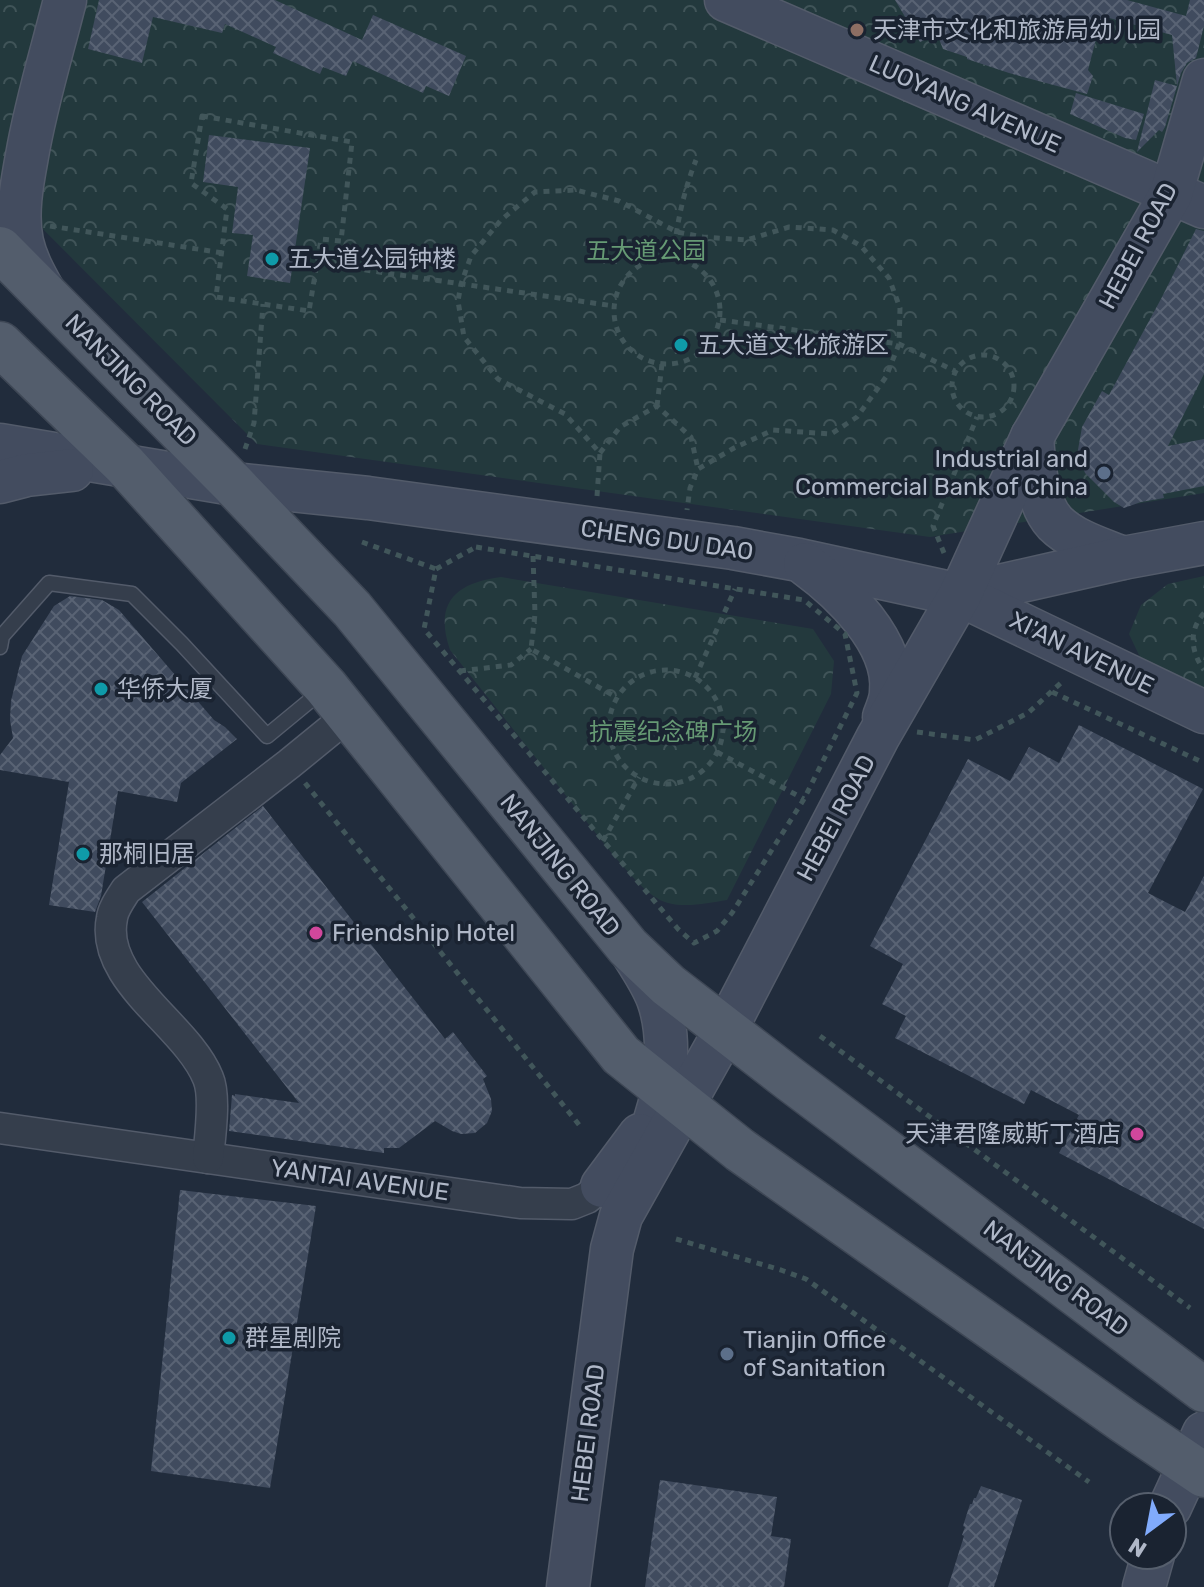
<svg xmlns="http://www.w3.org/2000/svg" width="1204" height="1587" viewBox="0 0 1204 1587" font-family="Rubik,'Noto Sans SC',sans-serif">
<style>
.park{fill:url(#park-crowns)}
.building{fill:url(#building-cross-hatch)}
.lines{fill:none;stroke-linecap:round;stroke-linejoin:round}
.lane-casing{stroke:#535b6a;stroke-width:17}
.street-casing{stroke:#535b6a;stroke-width:33}
.secondary-casing{stroke:#535b6a;stroke-width:45}
.primary-casing{stroke:#3e4755;stroke-width:47}
.path{stroke:#41565a;stroke-width:5;stroke-dasharray:6 6;stroke-linecap:butt}
.lane{stroke:#353e4c;stroke-width:14}
.street{stroke:#353e4c;stroke-width:30}
.secondary{stroke:#434c5f;stroke-width:42}
.primary{stroke:#535d6c;stroke-width:44}
.education-dot{fill:#8d6e63;stroke:#1a2331;stroke-width:3}
.culture-dot{fill:#0f9aa8;stroke:#1a2331;stroke-width:3}
.service-dot{fill:#5c6f8a;stroke:#1a2331;stroke-width:3}
.hotel-dot{fill:#d1479c;stroke:#1a2331;stroke-width:3}
.labels{text-anchor:middle;stroke-width:7;stroke-linejoin:round;paint-order:stroke}
.poi-label{font-size:24px;fill:#b0b8c8;stroke:#1a2331;text-anchor:start}
.street-label{font-size:24px;fill:#b0b8c8;stroke:#1a2331}
.park-label{font-size:24px;fill:#669a74;stroke:#1a2331}
</style>
<defs>
<pattern id="park-crowns" width="20" height="18" patternUnits="userSpaceOnUse" patternTransform="scale(2)"><rect width="20" height="18" fill="#23393d"/><path d="M2 6a3 3 0 1 1 6 0M12 15a3 3 0 1 1 6 0" fill="none" stroke="#405458"/></pattern>
<pattern id="building-cross-hatch" width="8" height="8" patternUnits="userSpaceOnUse" patternTransform="scale(2)"><rect width="8" height="8" fill="#404b5e"/><path d="M0 0l8 8M0 8l8-8" fill="none" stroke="#596374"/></pattern>
</defs>
<rect width="100%" height="100%" fill="#212c3c"/>
<!-- park -->
<g class="park">
<path d="M0 0H1204V493L930 537 257 444 0 186Z"/>
<path d="M1204 576V699L1148 674 1129 634 1141 605 1168 584Z"/>
<path d="M501 577 813 629 834 661 831 694 727 900C708 903 687 908 668 903 648 898 628 871 614 856L450 650C434 603 455 583 501 577Z"/>
</g>
<!-- building -->
<g class="building">
<path d="M99 0H275L362 40 373 15 466 56 449 96 426 86 423 93 353 61 346 76 323 67 320 74 273 53 276 47 225 24 222 33 153 17 142 63 88 49Z"/>
<path d="M895 0H1127L1186 16 1190 0H1204V26L1196 58 1187 63 1181 73 1177 86 1172 35 1102 16 1088 70 1093 76 1087 94 1009 73 967 59V57L943 49 937 34 920 42Z"/>
<path d="M1155 80 1177 86 1165 127 1162 132 1159 130 1137 152Z"/>
<path d="M1076 93 1144 114 1136 140 1125 138 1070 114Z"/>
<path d="M209 135 310 148 290 283 247 276 253 235 232 233 238 187 203 182Z"/>
<path d="M1196 229 1204 231V374L1168 446 1204 439V486L1163 494 1164 498 1141 502 1124 508 1114 502 1085 473 1082 465 1076 461 1082 427 1102 391 1109 395 1162 297Z"/>
<path d="M70 596 102 600 119 610 214 720 225 727 237 739 181 783 177 802 118 791 101 896 95 912 49 905 69 782 0 770V755L13 738 10 720 11 701 22 656 54 606Z"/>
<path d="M1079 725 1203 789 1148 893 1185 912 1204 876V1229L1059 1153 1079 1115 1031 1090 1024 1104 895 1038 906 1016 882 1004 903 964 870 946 968 759 1010 781 1029 747 1059 763Z"/>
<path d="M263 806 445 1039 453 1032 487 1076 483 1079 491 1099 492 1111 487 1123 475 1133 461 1134 452 1131 435 1121 399 1148H384V1153L229 1131 232 1095 235 1096V1094L299 1103 142 902Z"/>
<path d="M180 1190 316 1206 270 1488 151 1471Z"/>
<path d="M660 1480 777 1497 771 1536 791 1539 784 1587H645Z"/>
<path d="M981 1486 1022 1500 994 1587H948L964 1536 962 1535 965 1527 963 1526 970 1504H972L974 1498H976Z"/>
</g>
<g class="lines">
<!-- lane casing -->
<g class="lane-casing">
<path id="lane" d="M0 647 2 636 49 583 132 594 182 644 267 736 324 689"/>
</g>
<!-- street casing -->
<g class="street-casing">
<g id="street">
<path d="M0 1128 520 1203 572 1204 587 1198 618 1171"/>
<path d="M208 1158C210 1137 216 1096 208 1078 187 1025 99 980 112 918 113 909 121 898 126 890L289 764 349 715"/>
</g>
</g>
<!-- secondary casing -->
<g class="secondary-casing">
<g id="secondary">
<path d="M726 0 1204 207"/>
<path d="M44 292C35 276 26 260 22 242 16 214 22 183 27 156 36 103 52 52 65 0"/>
<path d="M1032 437C1034 463 1036 503 1055 523 1073 541 1101 549 1123 558"/>
<path d="M0 445 233 484 368 498 733 548 799 560 960 595 1123 558 1204 543"/>
<path d="M0 482 27 475 72 470"/>
<path d="M805 564C842 591 896 642 891 692 891 700 887 709 884 717"/>
<path d="M960 595 1204 712"/>
<path d="M633 954C642 968 652 983 658 999 671 1036 667 1083 655 1120"/>
<path d="M602 1186 640 1135"/>
<path d="M1170 1507 1204 1433"/>
<path d="M568 1587 612 1249 621 1216 726 1029 878 737 960 595 1032 437 1171 194 1204 80"/>
<path d="M1144 1587 1153 1555"/>
</g>
</g>
<!-- primary casing -->
<g class="primary-casing">
<g id="primary">
<path d="M0 249 233 484 352 609 628 947 668 985 791 1080 1204 1390"/>
<path d="M0 344 125 465 326 687 621 1055 740 1150 1124 1421 1204 1475"/>
</g>
</g>
<!-- path -->
<g class="path">
<path d="M202 116 352 142 341 241 321 239 309 311 216 297 227 209 191 183Z"/>
<path d="M50 226 223 253"/>
<path d="M673 258C677 223 683 193 696 160"/>
<circle cx="667" cy="311" r="53"/>
<path d="M317 263 614 306"/>
<path d="M720 320 899 344 955 371"/>
<circle cx="983" cy="386" r="31"/>
<path d="M657 406 662 364"/>
<path d="M245 449 254 423 263 304"/>
<path d="M600 453 620 427 657 406 691 437 698 469"/>
<path d="M597 496 600 453 565 414 498 379 464 337 458 301 461 284 471 256 501 220 535 192 576 190 619 201 677 232 703 237 747 240 789 227 833 230 861 246 889 278 900 308 899 344 886 377 857 417 831 434 773 430 734 448 698 469 690 488 687 510"/>
<path d="M362 542 436 569"/>
<path d="M476 547 804 600 845 634 857 693 804 799 732 913 717 931 694 943 678 929 424 629 436 569Z"/>
<path d="M944 553 933 526 977 417"/>
<path d="M533 556 535 614 531 649 616 697"/>
<path d="M1204 613C1188 631 1191 652 1204 670"/>
<circle cx="666" cy="727" r="57"/>
<path d="M460 671 511 665 531 649"/>
<path d="M695 678 735 589"/>
<path d="M1052 692 1204 763"/>
<path d="M917 732 975 740 1028 713 1064 680"/>
<path d="M717 752 804 799"/>
<path d="M305 783 580 1126"/>
<path d="M603 841 639 777"/>
<path d="M820 1036 1190 1308"/>
<path d="M676 1239 781 1270 806 1279 1089 1482"/>
</g>
<!-- lane -->
<use href="#lane" class="lane"/>
<!-- street -->
<use href="#street" class="street"/>
<!-- secondary -->
<use href="#secondary" class="secondary"/>
<!-- primary -->
<use href="#primary" class="primary"/>
</g>
<!-- markers -->
<circle class="education-dot" cx="857" cy="30" r="8"/>
<g class="culture-dot">
<circle cx="272" cy="259" r="8"/>
<circle cx="681" cy="345" r="8"/>
<circle cx="101" cy="689" r="8"/>
<circle cx="83" cy="854" r="8"/>
<circle cx="229" cy="1338" r="8"/>
</g>
<g class="service-dot">
<circle cx="1104" cy="473" r="8"/>
<circle cx="727" cy="1354" r="8"/>
</g>
<g class="hotel-dot">
<circle cx="316" cy="933" r="8"/>
<circle cx="1137" cy="1134" r="8"/>
</g>
<g class="labels">
<!-- poi labels -->
<g class="poi-label">
<text x="873" y="38">天津市文化和旅游局幼儿园</text>
<text x="288" y="267">五大道公园钟楼</text>
<text x="697" y="353">五大道文化旅游区</text>
<text x="1088" y="467" text-anchor="end">Industrial and<tspan x="1088" dy="28">Commercial Bank of China</tspan></text>
<text x="117" y="697">华侨大厦</text>
<text x="99" y="862">那桐旧居</text>
<text x="332" y="941">Friendship Hotel</text>
<text x="1121" y="1142" text-anchor="end">天津君隆威斯丁酒店</text>
<text x="245" y="1346">群星剧院</text>
<text x="743" y="1348">Tianjin Office<tspan x="743" dy="28">of Sanitation</tspan></text>
</g>
<!-- street labels -->
<g class="street-label">
<text transform="translate(965 104) rotate(24)" y="8">LUOYANG AVENUE</text>
<text transform="translate(1138 246) rotate(-62)" y="8">HEBEI ROAD</text>
<text transform="translate(131 380) rotate(45)" y="8">NANJING ROAD</text>
<text transform="translate(667 540) rotate(8)" y="8">CHENG DU DAO</text>
<text transform="translate(1082 653) rotate(26)" y="8">XI'AN AVENUE</text>
<text transform="translate(836 818) rotate(-62)" y="8">HEBEI ROAD</text>
<text transform="translate(560 865) rotate(51)" y="8">NANJING ROAD</text>
<text transform="translate(360 1180) rotate(8)" y="8">YANTAI AVENUE</text>
<text transform="translate(1056 1278) rotate(37)" y="8">NANJING ROAD</text>
<text transform="translate(588 1433) rotate(-83)" y="8">HEBEI ROAD</text>
</g>
<!-- park labels -->
<g class="park-label">
<text x="646" y="259">五大道公园</text>
<text x="673" y="740">抗震纪念碑广场</text>
</g>
</g>
<!-- north arrow -->
<g transform="translate(1148 1531) rotate(212)"><circle r="38" fill="#1a2331" stroke="#565f6d" stroke-width="2"/>
<path d="M0-6L14 30L0 20L-14 30Z" fill="#81abfc"/>
<text y="-12" font-size="22" font-weight="bold" text-anchor="middle" fill="#b0b8c8">N</text>
</g>
</svg>
